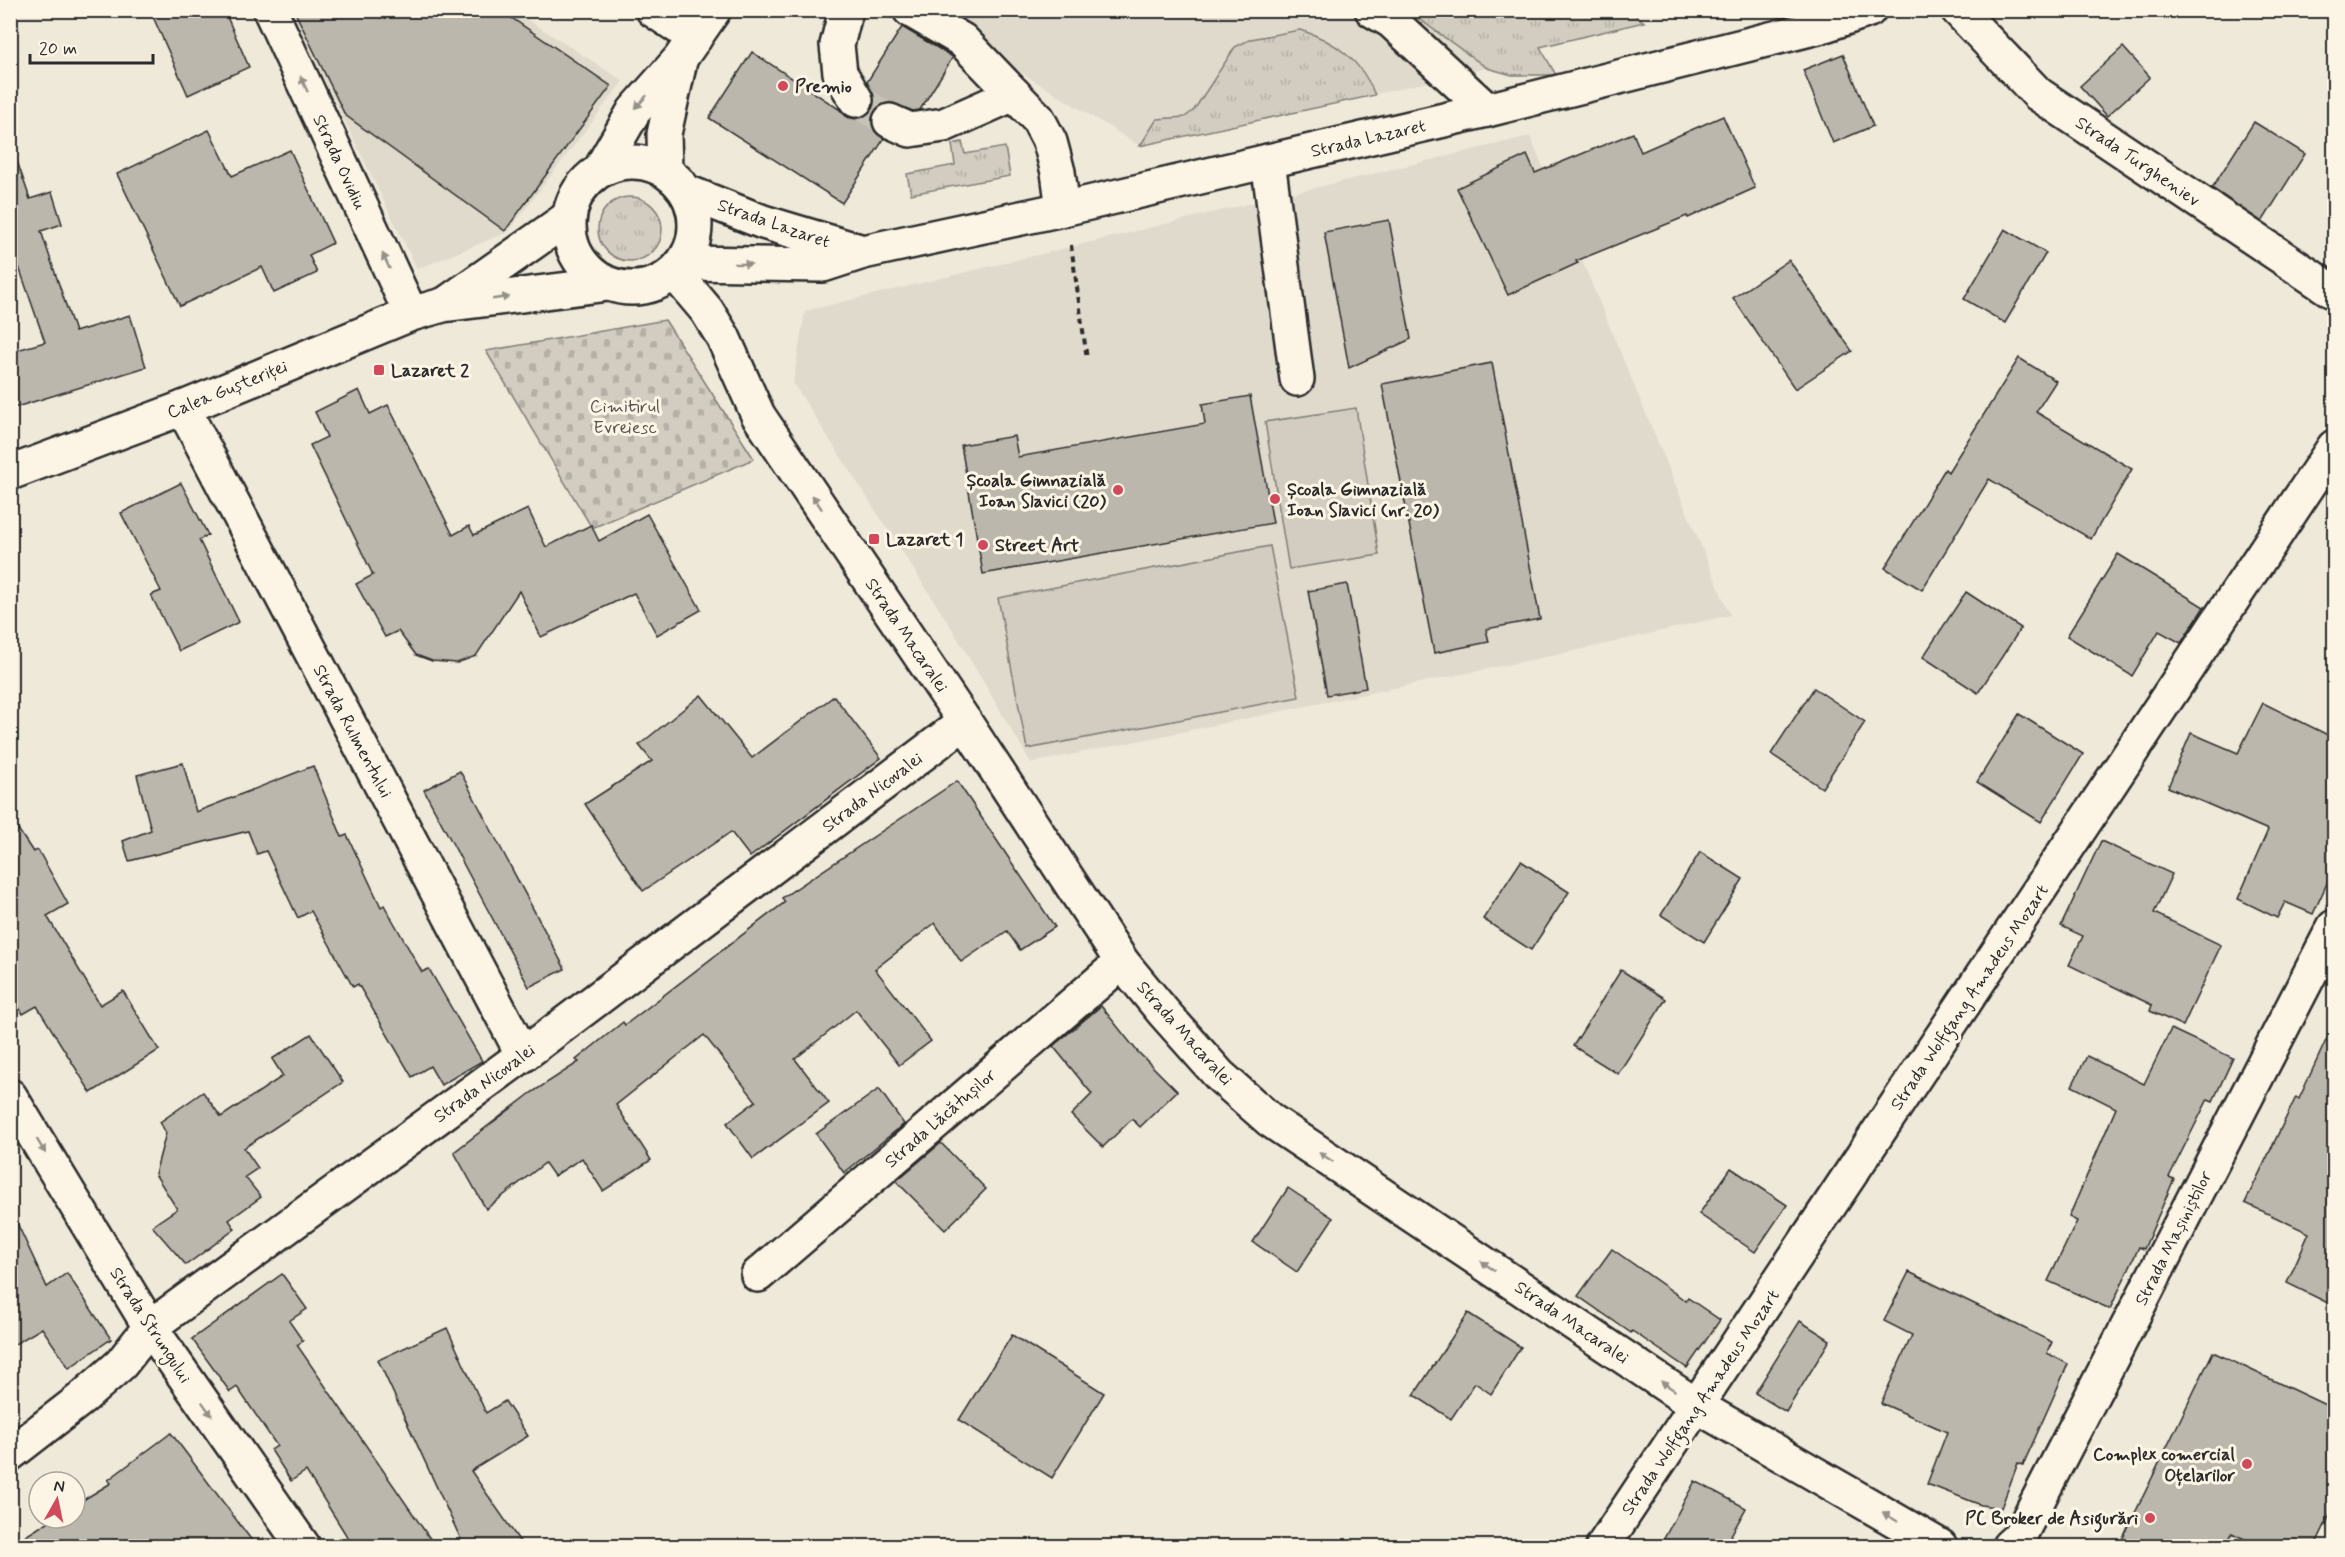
<svg xmlns="http://www.w3.org/2000/svg" width="2345" height="1557" viewBox="0 0 2345 1557" font-family="Mynerve,sans-serif">
<style>
.built{fill:#e0dacc}
.grass{fill:url(#grass-tufts);stroke:#7e7c76;stroke-width:1.5}
.cemetery{fill:url(#cemetery-stones);stroke:#7e7c76;stroke-width:1.5}
.park{fill:#d2cdc0;stroke:#7e7c76;stroke-width:1.5}
.building{fill:#bcb7ac;stroke:#2b2b2b;stroke-width:1.5}
.lines{fill:none;stroke-linecap:round;stroke-linejoin:round}
.minor-tunnel{stroke:#c8c3b7;stroke-width:33;stroke-dasharray:33 16;stroke-linecap:butt}
.minor-casing{stroke:#2b2b2b;stroke-width:38}
.major-casing{stroke:#2b2b2b;stroke-width:38}
.path{stroke:#2b2b2b;stroke-width:4;stroke-dasharray:6 4.5;stroke-linecap:butt}
.minor{stroke:#fcf5e5;stroke-width:33}
.major{stroke:#fcf5e5;stroke-width:33}
.oneway{fill:#949088}
.poi-dot{fill:#d1495b;stroke:#fcf5e5;stroke-width:2}
.labels{text-anchor:middle;stroke-width:6;stroke-linejoin:round;paint-order:stroke}
.poi-label{font-size:18px;font-weight:bold;fill:#2b2b2b;stroke:#fcf5e5;text-anchor:start}
.street-label{font-size:18px;fill:#2b2b2b;stroke:#fcf5e5}
.park-label{font-size:18px;fill:#555450;stroke:#fcf5e5}
</style>
<defs>
<pattern id="grass-tufts" width="24" height="20" patternUnits="userSpaceOnUse" patternTransform="scale(1.5)"><rect width="24" height="20" fill="#d2cdc0"/><path d="M3 7l-1-3M5 7V3M7 7l1-3M15 17l-1-3M17 17v-4M19 17l1-3" fill="none" stroke="#b4b0a5"/></pattern>
<pattern id="cemetery-stones" width="16" height="16" patternUnits="userSpaceOnUse" patternTransform="scale(1.5)"><rect width="16" height="16" fill="#d2cdc0"/><path d="M2 7V4a2 2 0 0 1 4 0v3zM10 15v-3a2 2 0 0 1 4 0v3z" fill="#b4b0a5"/></pattern>
</defs>
<rect width="100%" height="100%" fill="#efe9da"/>
<filter id="ink" filterUnits="userSpaceOnUse"><feTurbulence type="fractalNoise" baseFrequency=".0167" numOctaves="2"/><feDisplacementMap in="SourceGraphic" scale="12" xChannelSelector="R" yChannelSelector="G"/><feConvolveMatrix kernelMatrix="1 2 1 2 8 2 1 2 1" color-interpolation-filters="sRGB"/></filter>
<g filter="url(#ink)">
<!-- built -->
<g class="built">
<path d="M291 11H514L623 81 508 232 417 269Z"/>
<path d="M922 11H1408L1487 68 1296 113 1140 146Z"/>
<path d="M1530 136 1730 615 1593 647 1031 763 951 627 793 383 805 311Z"/>
</g>
<!-- grass -->
<g class="grass">
<path d="M1408 11H1630L1644 22 1540 47 1556 75H1512L1487 68Z"/>
<path d="M1300 30C1334 40 1362 61 1375 95L1140 146 1157 119 1185 117 1194 110 1235 47 1251 39Z"/>
<path d="M962 142 965 154 1005 147 1010 176 911 194 907 174 955 165 952 144Z"/>
<circle cx="630" cy="229" r="32"/>
</g>
<!-- cemetery -->
<path class="cemetery" d="M665 320 754 459 592 528 486 351Z"/>
<!-- park -->
<g class="park">
<path d="M1356 408 1379 555 1289 569 1265 422Z"/>
<path d="M1270 546 1299 697 1027 749 998 598Z"/>
</g>
<!-- building -->
<g class="building">
<path d="M150 10H224L249 67 188 95Z"/>
<path d="M294 10H500L611 86 505 231 345 115Z"/>
<path d="M902 27 953 57 920 110 913 111 889 102 880 106 873 113 871 122 875 131 884 139 842 203 709 118 752 52 839 109 847 117 856 119 865 116 872 110 875 100 867 82Z"/>
<path d="M2123 47 2150 77 2107 116 2080 86Z"/>
<path d="M1843 54 1873 126 1833 143 1803 70Z"/>
<path d="M1723 116 1755 188 1688 218 1687 216 1576 261 1578 263 1508 295 1457 188 1527 155 1535 173 1633 133 1641 152Z"/>
<path d="M2254 122 2305 154 2262 222 2212 188Z"/>
<path d="M209 130 232 176 290 150 333 243 309 255 317 273 274 293 262 267 180 306 117 174Z"/>
<path d="M16 158 30 199 52 192 62 224 41 231 75 332 130 315 146 367 10 409V352L45 342 10 241V159Z"/>
<path d="M1389 220 1411 339 1349 368 1324 232Z"/>
<path d="M2005 229 2046 253 2005 323 1964 299Z"/>
<path d="M1789 260 1852 351 1795 389 1733 298Z"/>
<path d="M2019 358 2056 381 2036 412 2132 469 2091 539 1989 479 1922 590 1885 568 1945 469 1948 472Z"/>
<path d="M1492 363 1540 619 1486 629 1489 642 1434 653 1382 384Z"/>
<path d="M359 390 370 414 388 405 453 535 469 526 474 535 528 509 546 547 591 525 599 541 647 514 701 610 657 635 634 593 541 637 519 591 476 656 457 663 432 661 416 655 398 631 385 637 356 584 373 575 310 445 327 437 315 412Z"/>
<path d="M1250 396 1273 523 983 574 961 445 1014 436 1018 457 1205 424 1202 404Z"/>
<path d="M181 483 208 535 199 540 239 622 179 651 151 595 161 591 121 513Z"/>
<path d="M2118 554 2204 607 2181 643 2159 631 2132 676 2067 636Z"/>
<path d="M1347 584 1366 688 1327 695 1308 591Z"/>
<path d="M1966 592 2021 628 1978 693 1923 657Z"/>
<path d="M1814 688 1865 722 1822 788 1771 754Z"/>
<path d="M701 695 752 758 834 696 881 758 750 857 731 832 643 891 585 804 652 761 639 745Z"/>
<path d="M2263 703 2334 738V868L2313 914 2285 902 2277 918 2238 899 2268 830 2168 787 2191 733 2238 753Z"/>
<path d="M2019 714 2083 754 2041 822 1977 782Z"/>
<path d="M183 763 196 812 313 766 342 837 347 835 381 907 384 905 422 972 429 969 482 1061 441 1085 430 1066 412 1077 358 984 353 987 311 911 298 918 266 851 257 854 248 831 129 861 123 841 151 830 137 775Z"/>
<path d="M460 771 565 969 529 987 424 790Z"/>
<path d="M957 781 1055 927 1020 950 1007 931 961 962 935 923 875 969 931 1041 899 1065 856 1010 795 1059 829 1103 753 1159 727 1123 756 1101 704 1035 616 1105 651 1160 603 1191 582 1158 554 1176 545 1163 486 1209 454 1152 531 1093 579 1062 576 1060 623 1022 625 1025 785 902 782 898Z"/>
<path d="M10 817 33 852 38 850 68 904 47 916 100 1005 123 991 159 1050 91 1093 37 1006 23 1014 10 993Z"/>
<path d="M2101 841 2172 874 2154 913 2221 945 2183 1026 2150 1011 2152 1005 2069 965 2083 936 2061 926Z"/>
<path d="M1700 852 1743 879 1704 942 1661 915Z"/>
<path d="M1521 861 1569 892 1531 950 1483 919Z"/>
<path d="M1621 970 1666 999 1618 1074 1573 1046Z"/>
<path d="M1101 1006 1137 1051 1177 1091 1140 1127 1132 1119 1103 1147 1071 1115 1092 1094 1053 1046Z"/>
<path d="M2334 1023V1306L2287 1283 2309 1233 2245 1203 2296 1097 2299 1099Z"/>
<path d="M2171 1029 2233 1058 2213 1101 2208 1099 2169 1177 2174 1179 2144 1249 2139 1247 2110 1309 2048 1281 2077 1221 2069 1217 2116 1108 2072 1086 2087 1056 2144 1084Z"/>
<path d="M311 1034 343 1082 244 1148 258 1168 245 1177 261 1197 229 1220 235 1229 186 1265 152 1226 177 1209 155 1174 166 1133 160 1122 203 1092 221 1117 283 1076 272 1059Z"/>
<path d="M879 1089 904 1124 844 1173 816 1134Z"/>
<path d="M941 1143 986 1189 945 1230 896 1181Z"/>
<path d="M1731 1168 1787 1205 1755 1252 1699 1214Z"/>
<path d="M1288 1188 1333 1218 1297 1272 1253 1242Z"/>
<path d="M10 1208 47 1287 67 1273 111 1339 69 1368 42 1328 10 1347Z"/>
<path d="M1612 1249 1686 1301 1688 1298 1720 1320 1687 1368 1632 1331 1631 1333 1578 1296Z"/>
<path d="M1909 1272 2052 1342 2047 1353 2068 1364 2023 1465 2018 1463 2001 1508 1981 1505 1927 1484 1947 1432 1881 1403 1912 1335 1884 1321Z"/>
<path d="M282 1274 307 1309 289 1321 303 1341 297 1345 435 1546H353L306 1471 291 1481 271 1450 277 1446 237 1387 230 1392 192 1339Z"/>
<path d="M1468 1313 1521 1347 1491 1394 1475 1383 1451 1419 1414 1395Z"/>
<path d="M1800 1321 1830 1340 1786 1412 1755 1393Z"/>
<path d="M447 1328 486 1413 505 1401 528 1436 471 1471 523 1546H464L378 1360Z"/>
<path d="M1012 1335 1104 1393 1052 1478 959 1420Z"/>
<path d="M2213 1352 2334 1409V1506L2315 1546H2259L2232 1533 2226 1546H2119Z"/>
<path d="M171 1433 256 1546H10L54 1518H75V1505L111 1483 108 1480Z"/>
<path d="M1695 1481 1746 1508 1725 1546H1660Z"/>
</g>
<g class="lines">
<!-- minor-tunnel -->
<path class="minor-tunnel" d="M856 100 890 121"/>
<!-- minor casing -->
<g class="minor-casing">
<g id="minor">
<path d="M270 10 411 314"/>
<path d="M653 10 695 38"/>
<path d="M846 10 837 45 840 73 856 100"/>
<path d="M910 10 962 40 1038 119 1050 142 1058 172 1063 209"/>
<path d="M1372 10 1391 21 1487 110"/>
<path d="M1958 10 2038 94 2334 292"/>
<path d="M890 121 910 130 944 125 1014 94"/>
<path d="M1268 161 1297 379"/>
<path d="M687 192 763 222 863 252"/>
<path d="M684 263 823 265 863 252 1063 209 1487 110 1822 26 1869 10"/>
<path d="M675 273 707 311 723 337 758 415 965 722 1122 962 1164 1013 1220 1076 1270 1120 1697 1406 1940 1546"/>
<path d="M183 408 523 1055"/>
<path d="M10 1096 150 1327 303 1546"/>
<path d="M758 1275 1122 962"/>
<path d="M10 1454 81 1399 121 1364 150 1327 523 1055 965 722"/>
<path d="M1603 1546 2334 447"/>
<path d="M2009 1546 2019 1537 2334 927"/>
</g>
</g>
<!-- major casing -->
<g class="major-casing">
<g id="major">
<circle cx="632" cy="225" r="63"/>
<path d="M600 170 634 111 680 59 714 10"/>
<path d="M665 171 664 134 680 61"/>
<path d="M447 303 569 217"/>
<path d="M10 473 183 408 411 314 443 305 608 284"/>
</g>
</g>
<!-- path -->
<path class="path" d="M1071 245 1087 359"/>
<!-- minor -->
<use href="#minor" class="minor"/>
<!-- major -->
<use href="#major" class="major"/>
</g>
<!-- one-way arrows -->
<defs><path id="oneway-solid" d="M-6-.8H1V-3.2L6.5 0L1 3.2V.8H-6Z" transform="scale(1.5)"/></defs>
<g class="oneway">
<use href="#oneway-solid" transform="translate(304 84) rotate(-115)"/>
<use href="#oneway-solid" transform="translate(641 102) rotate(132)"/>
<use href="#oneway-solid" transform="translate(386 261) rotate(-115)"/>
<use href="#oneway-solid" transform="translate(743 264) rotate(1)"/>
<use href="#oneway-solid" transform="translate(501 298) rotate(-8)"/>
<use href="#oneway-solid" transform="translate(817 502) rotate(-124)"/>
<use href="#oneway-solid" transform="translate(41 1146) rotate(59)"/>
<use href="#oneway-solid" transform="translate(1326 1157) rotate(-146)"/>
<use href="#oneway-solid" transform="translate(1488 1266) rotate(-146)"/>
<use href="#oneway-solid" transform="translate(1668 1386) rotate(-146)"/>
<use href="#oneway-solid" transform="translate(207 1409) rotate(55)"/>
<use href="#oneway-solid" transform="translate(1890 1517) rotate(-150)"/>
</g>
</g>
<!-- markers -->
<g class="poi-dot">
<circle cx="783" cy="86" r="6"/>
<rect x="373" y="364" width="12" height="12" rx="3"/>
<circle cx="1118" cy="490" r="6"/>
<circle cx="1275" cy="499" r="6"/>
<rect x="868" y="533" width="12" height="12" rx="3"/>
<circle cx="983" cy="545" r="6"/>
<circle cx="2247" cy="1464" r="6"/>
<circle cx="2150" cy="1518" r="6"/>
</g>
<g class="labels">
<!-- poi labels -->
<g class="poi-label">
<text x="795" y="92">Premio</text>
<text x="391" y="376">Lazaret 2</text>
<text x="1106" y="486" text-anchor="end">Școala Gimnazială<tspan x="1106" dy="21">Ioan Slavici (20)</tspan></text>
<text x="1287" y="495">Școala Gimnazială<tspan x="1287" dy="21">Ioan Slavici (nr. 20)</tspan></text>
<text x="886" y="545">Lazaret 1</text>
<text x="995" y="551">Street Art</text>
<text x="2235" y="1460" text-anchor="end">Complex comercial<tspan x="2235" dy="21">Oțelarilor</tspan></text>
<text x="2138" y="1524" text-anchor="end">PC Broker de Asigurări</text>
</g>
<!-- street labels -->
<g class="street-label">
<text transform="translate(1368 138) rotate(-13)" y="6">Strada Lazaret</text>
<text transform="translate(2138 161) rotate(34)" y="6">Strada Turgheniev</text>
<text transform="translate(340 162) rotate(65)" y="6">Strada Ovidiu</text>
<text transform="translate(774 223) rotate(19)" y="6">Strada Lazaret</text>
<text transform="translate(227 389) rotate(-22)" y="6">Calea Gușteriței</text>
<text transform="translate(907 635) rotate(56)" y="6">Strada Macaralei</text>
<text transform="translate(353 731) rotate(62)" y="6">Strada Rulmentului</text>
<text transform="translate(872 792) rotate(-37)" y="6">Strada Nicovalei</text>
<text transform="translate(1969 997) rotate(-56)" y="6">Strada Wolfgang Amadeus Mozart</text>
<text transform="translate(1185 1033) rotate(48)" y="6">Strada Macaralei</text>
<text transform="translate(484 1083) rotate(-36)" y="6">Strada Nicovalei</text>
<text transform="translate(940 1118) rotate(-41)" y="6">Strada Lăcătușilor</text>
<text transform="translate(2173 1238) rotate(-63)" y="6">Strada Mașiniștilor</text>
<text transform="translate(1572 1322) rotate(34)" y="6">Strada Macaralei</text>
<text transform="translate(151 1325) rotate(57)" y="6">Strada Strungului</text>
<text transform="translate(1700 1402) rotate(-56)" y="6">Strada Wolfgang Amadeus Mozart</text>
</g>
<!-- park labels -->
<g class="park-label">
<text x="625" y="412">Cimitirul<tspan x="625" dy="21">Evreiesc</tspan></text>
</g>
</g>
<!-- margin -->
<rect width="2345" height="1557" fill="none" stroke="#fcf5e5" stroke-width="36"/>
<rect x="18" y="18" width="2309" height="1521" fill="none" stroke="#2b2b2b" stroke-width="2" filter="url(#ink)"/>
<!-- north arrow -->
<g transform="translate(57 1500) rotate(9)"><circle r="28" fill="#fcf5e5" stroke="#a8a49b" stroke-width="1.5"/>
<path d="M0-4.5L10 22L0 15L-10 22Z" fill="#d1495b"/>
<text y="-9" font-size="16" font-weight="bold" text-anchor="middle" fill="#2b2b2b">N</text>
</g>
<!-- scale -->
<path d="M30 54v9h123v-9" fill="none" stroke="#2b2b2b" stroke-width="3"/>
<text x="39" y="54" font-size="18" fill="#2b2b2b" stroke="#fcf5e5" stroke-width="4.5" paint-order="stroke">20 m</text>
</svg>
